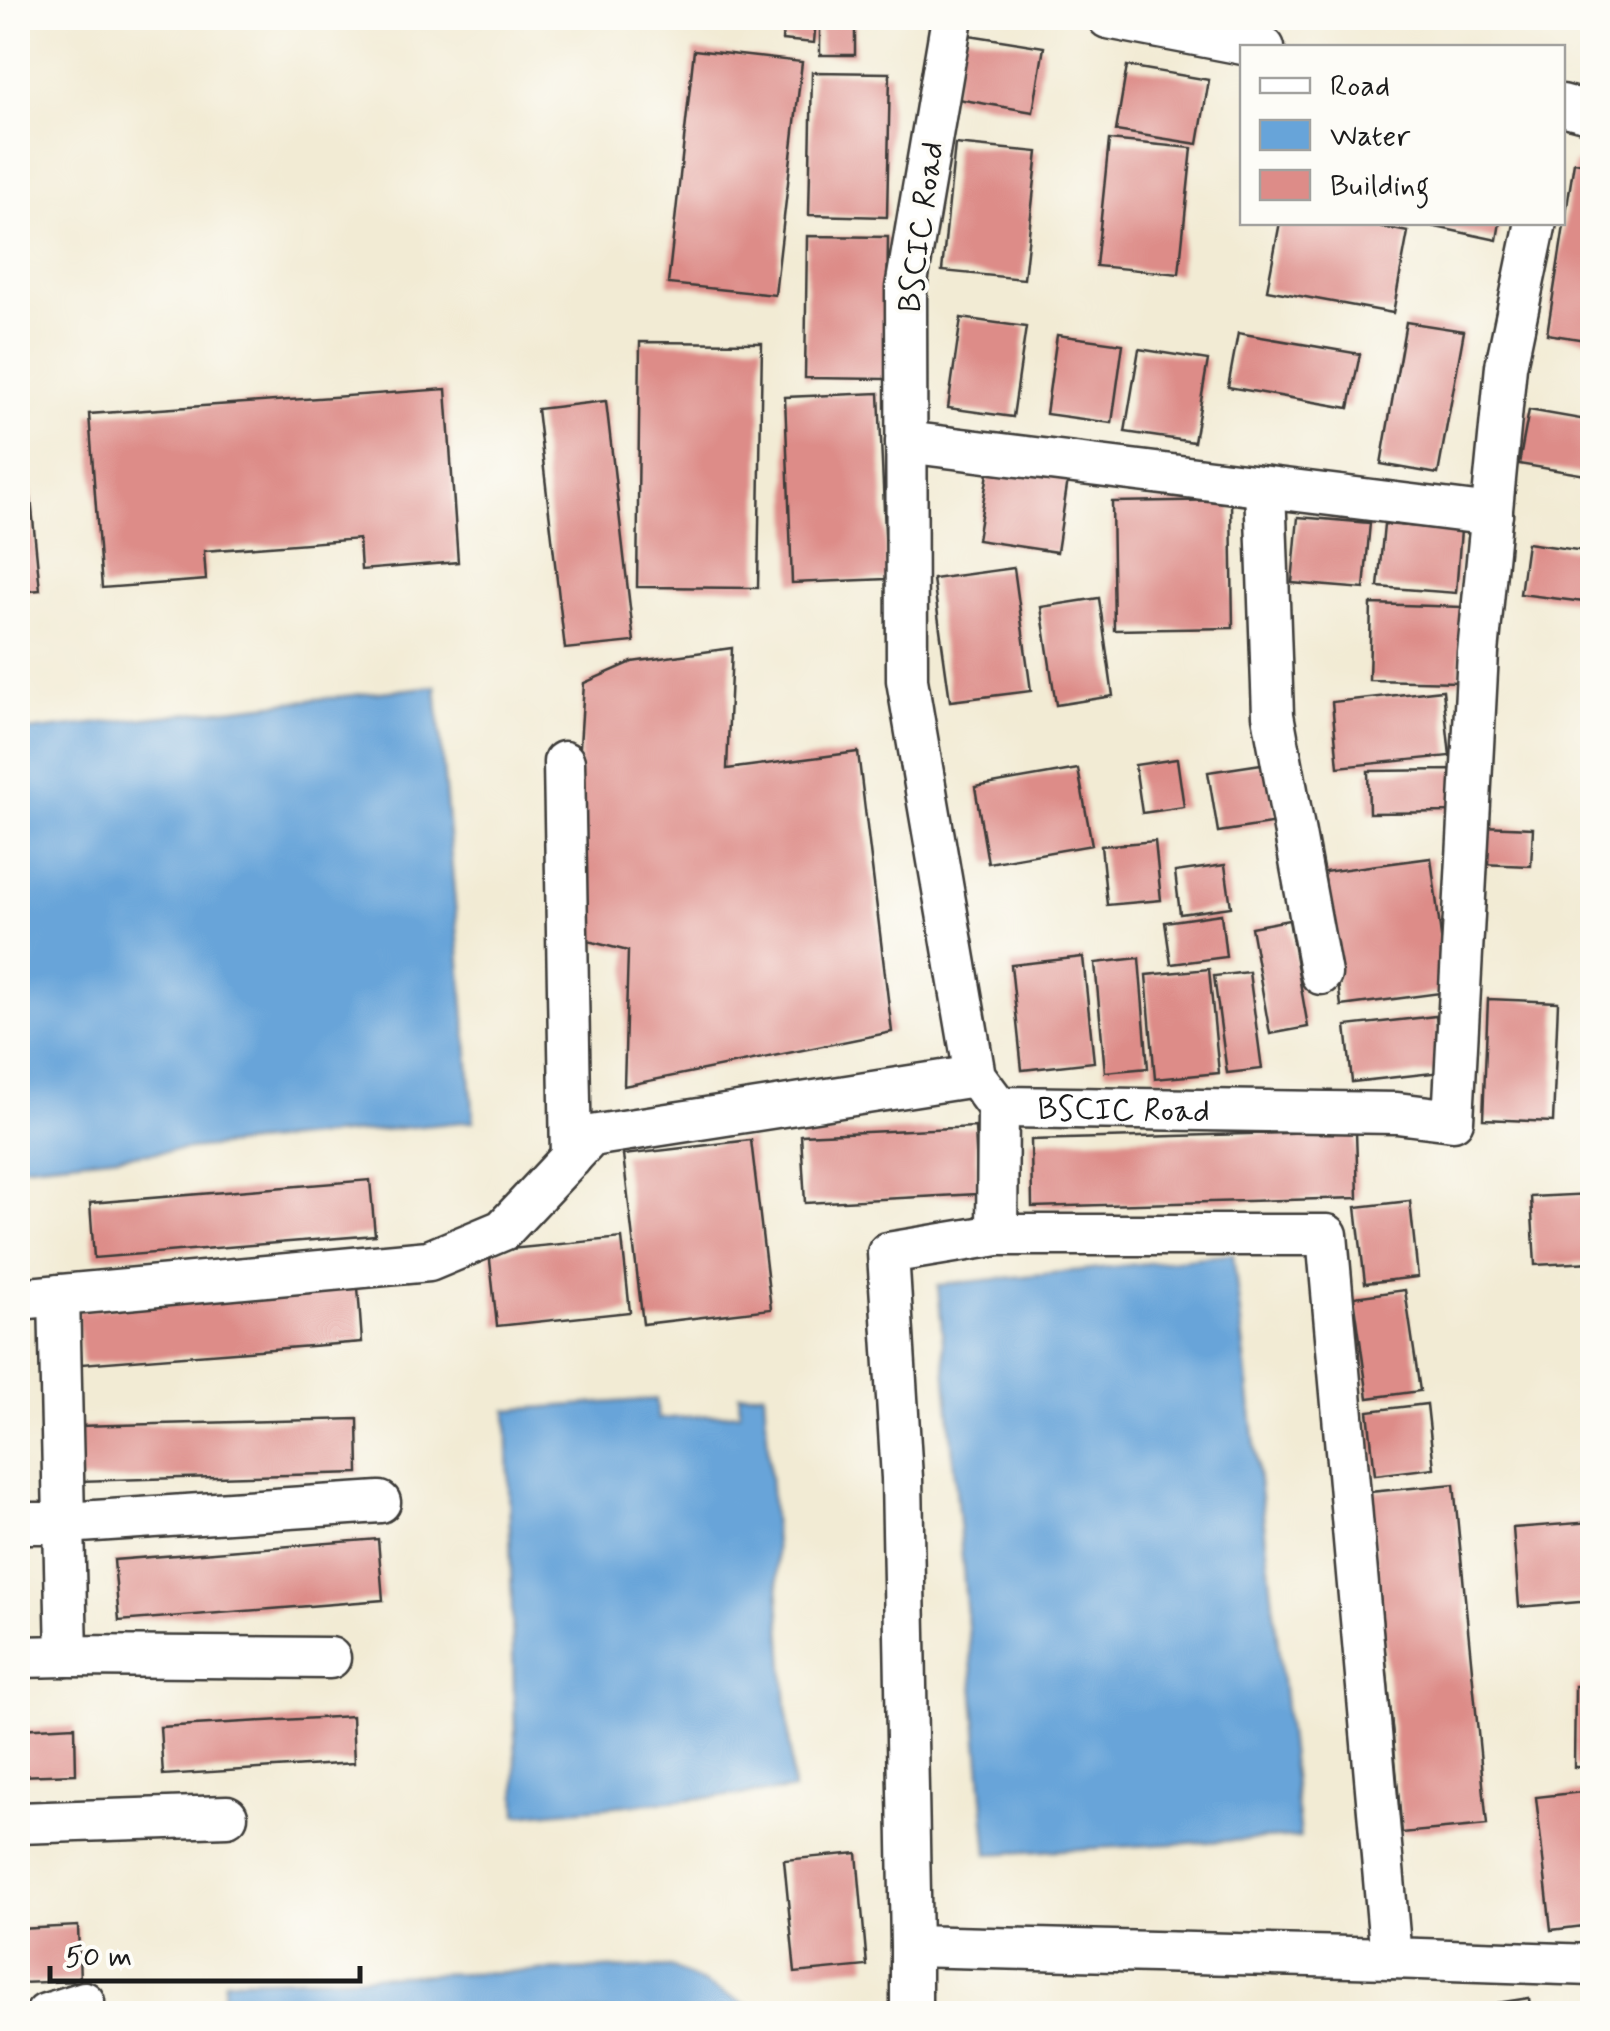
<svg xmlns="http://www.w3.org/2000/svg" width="1610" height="2031" viewBox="0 0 1610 2031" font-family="Mynerve,sans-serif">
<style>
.water{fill:#67a4d9;stroke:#42607a;stroke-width:2.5}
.building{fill:#dd8c88}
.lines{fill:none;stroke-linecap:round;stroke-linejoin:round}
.street-casing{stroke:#3c3b38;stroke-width:45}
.street{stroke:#fff;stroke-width:40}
.labels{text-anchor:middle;stroke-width:8;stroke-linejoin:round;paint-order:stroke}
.street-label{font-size:32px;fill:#1c1c1c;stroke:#fdfcf7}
</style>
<rect width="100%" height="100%" fill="#fdfcf7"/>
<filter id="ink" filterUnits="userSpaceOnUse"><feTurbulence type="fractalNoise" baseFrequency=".01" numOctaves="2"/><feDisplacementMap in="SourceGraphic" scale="20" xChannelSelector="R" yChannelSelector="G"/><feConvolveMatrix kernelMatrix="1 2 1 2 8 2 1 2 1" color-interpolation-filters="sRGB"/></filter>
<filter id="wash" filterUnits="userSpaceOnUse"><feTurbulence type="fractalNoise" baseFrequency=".0048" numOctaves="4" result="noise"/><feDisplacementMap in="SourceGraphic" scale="40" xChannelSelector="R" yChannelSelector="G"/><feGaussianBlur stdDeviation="2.25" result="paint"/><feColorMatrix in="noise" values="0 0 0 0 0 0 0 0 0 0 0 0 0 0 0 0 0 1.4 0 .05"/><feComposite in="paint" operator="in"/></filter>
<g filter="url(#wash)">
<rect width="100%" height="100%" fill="#f2ebd4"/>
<!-- water -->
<g class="water">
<path d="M436 686 474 1121 18 1166V732Z"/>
<path d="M1233 1254 1300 1837 988 1854 938 1285Z"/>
<path d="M764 1392 793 1790 517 1815 507 1410 656 1399 658 1419 740 1413 739 1394Z"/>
<path d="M671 1967 763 2013H222L225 1980Z"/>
</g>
<g id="blocks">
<!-- building -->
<g class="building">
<path d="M784 18H816L814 43 782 40Z"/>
<rect x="820" y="18" width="35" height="37"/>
<path d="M963 34 1044 47 1033 112 952 98Z"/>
<path d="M694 50 802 62 775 295 668 284Z"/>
<path d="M1127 66 1209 80 1198 144 1116 131Z"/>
<path d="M812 72 890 73 887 217 809 215Z"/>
<path d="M1109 140 1192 148 1179 274 1096 266Z"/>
<path d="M955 144 1038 152 1024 279 942 271Z"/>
<path d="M1574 162 1592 165V341L1547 334Z"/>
<path d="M1280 222H1356L1408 232 1393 313 1267 290Z"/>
<path d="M1412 222H1500L1497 240Z"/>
<path d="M807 236 888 237 886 379 805 378Z"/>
<path d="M961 318 1026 327 1013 417 948 408Z"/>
<path d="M1406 322 1464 331 1438 474 1381 464Z"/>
<path d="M1238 333 1360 354 1349 408 1228 387Z"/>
<path d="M1057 335 1123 344 1112 423 1046 414Z"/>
<path d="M640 342 762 343 758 588 637 587Z"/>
<path d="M1139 349 1208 360 1194 442 1125 432Z"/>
<path d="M446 389 458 562 361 570 359 539 204 551 206 580 102 588 89 414Z"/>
<path d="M879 393 887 579 792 583 785 397Z"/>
<path d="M606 401 634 642 565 649 537 409Z"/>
<path d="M1529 410 1592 421V476L1519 464Z"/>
<path d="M26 447 40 590 18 592V448Z"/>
<path d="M990 461 1069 473 1057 552 977 540Z"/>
<path d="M1231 500 1233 628 1114 630 1112 502Z"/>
<path d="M1298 517 1370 523 1364 589 1292 583Z"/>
<path d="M1384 524 1461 530 1456 593 1378 587Z"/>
<path d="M1527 543 1592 552V603L1520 594Z"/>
<path d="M1014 568 1031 691 950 701 933 579Z"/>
<path d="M1099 598 1113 696 1056 705 1041 607Z"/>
<path d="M1371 604 1462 607 1460 682 1369 680Z"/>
<path d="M732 648 727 769 858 752 892 1032 624 1086 628 951 568 936 584 683 632 662Z"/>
<path d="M1443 690 1450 756 1338 767 1332 702Z"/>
<path d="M1177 759 1184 807 1142 813 1135 765Z"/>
<path d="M1268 763 1277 823 1218 832 1208 772Z"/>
<path d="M1078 769 1092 845 988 863 975 787Z"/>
<path d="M1458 770V812L1369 813 1368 771Z"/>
<path d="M1481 826 1533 828 1531 866 1480 864Z"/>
<path d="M1155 841 1161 900 1107 905 1101 846Z"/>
<path d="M1431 858 1448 992 1341 1006 1324 872Z"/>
<path d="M1225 865 1231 907 1180 914 1175 872Z"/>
<path d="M1221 914 1226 957 1171 964 1165 922Z"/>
<path d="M1289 920 1308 1027 1270 1034 1251 927Z"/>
<path d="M1083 957 1094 1062 1022 1070 1011 965Z"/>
<path d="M1139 958 1148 1068 1105 1072 1095 963Z"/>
<path d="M1209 969 1219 1073 1155 1079 1146 975Z"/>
<path d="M1249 972 1262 1069 1227 1073 1214 976Z"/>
<path d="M1488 999 1558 1002 1553 1122 1483 1119Z"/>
<path d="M1436 1016 1442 1072 1352 1082 1346 1026Z"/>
<path d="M975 1127 978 1194 805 1203 801 1135Z"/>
<path d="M1356 1131 1358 1198 1032 1207 1031 1140Z"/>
<path d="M751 1140 771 1309 643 1324 623 1155Z"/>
<path d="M370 1180 375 1235 94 1258 90 1203Z"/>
<path d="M1592 1194V1262L1535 1265 1531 1197Z"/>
<path d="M1410 1201 1418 1277 1365 1283 1356 1207Z"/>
<path d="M622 1238 630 1312 497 1326 489 1251Z"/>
<path d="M358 1287 362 1342 82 1364 77 1310Z"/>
<path d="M1405 1290 1420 1391 1368 1398 1354 1297Z"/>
<path d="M1427 1404 1434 1468 1375 1475 1368 1411Z"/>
<path d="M358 1419 359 1473 78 1481 77 1426Z"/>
<path d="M1454 1484 1487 1825 1402 1833 1370 1492Z"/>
<path d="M1592 1522V1601L1519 1607 1513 1528Z"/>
<path d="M378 1539 383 1600 119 1621 114 1560Z"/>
<path d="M1575 1686H1592V1767H1574Z"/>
<path d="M352 1716 354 1763 163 1775 160 1727Z"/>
<path d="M75 1726 76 1774 18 1776V1729Z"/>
<path d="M1592 1791V1925L1551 1930 1536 1797Z"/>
<path d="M857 1853 867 1966 795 1973 784 1860Z"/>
<path d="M78 1926 80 1981 18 1983V1929Z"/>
<path d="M1529 1998 1531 2014H1499L1497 2003Z"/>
</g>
</g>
</g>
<g filter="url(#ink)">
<use href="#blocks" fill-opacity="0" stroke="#3c3b38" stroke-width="2.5"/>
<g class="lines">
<!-- street casing -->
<g class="street-casing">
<g id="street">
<path id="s1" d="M952 18 906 288 907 680 975 1076 998 1107 1397 1113 1453 1120 1478 653 1506 366 1536 222"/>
<path d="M1108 18 1264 48"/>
<path d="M1562 105 1592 113"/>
<path d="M906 442 1492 515"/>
<path d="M1265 487 1273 715 1321 974"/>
<path d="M564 762 571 1158"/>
<path d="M998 1107 997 1235H1327L1391 1958 1592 1965"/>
<path d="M997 1235 888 1253 902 1478 911 1946 1391 1958"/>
<path d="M59 1295 67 1656 330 1658"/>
<path d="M18 1299 429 1261 503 1230 591 1136 975 1076"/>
<path d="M18 1523H65L380 1502"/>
<path d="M18 1657 67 1656"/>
<path d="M18 1823 227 1816"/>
<path d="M911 1946V2014"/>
<path d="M46 2014 84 2002"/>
</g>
</g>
<!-- street -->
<use href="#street" class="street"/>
</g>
</g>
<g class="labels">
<!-- street labels -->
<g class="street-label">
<text transform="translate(920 227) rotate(-82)" y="11">BSCIC Road</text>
<text dy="11" stroke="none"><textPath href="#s1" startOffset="1232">BSCIC Road</textPath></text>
</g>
</g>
<!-- margin -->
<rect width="1610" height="2031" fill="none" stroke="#fdfcf7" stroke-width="60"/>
<!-- legend -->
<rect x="1240" y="45" width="325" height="180" fill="#fdfcf7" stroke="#a3a29f" stroke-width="2.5"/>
<rect x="1260" y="78" width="50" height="15" fill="#ffffff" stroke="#a3a29f" stroke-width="2.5"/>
<text x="1330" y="95" font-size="30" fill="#1c1c1c">Road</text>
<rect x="1260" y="120" width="50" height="30" fill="#67a4d9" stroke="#a3a29f" stroke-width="2.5"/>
<text x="1330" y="145" font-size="30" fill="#1c1c1c">Water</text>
<rect x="1260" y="170" width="50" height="30" fill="#dd8c88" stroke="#a3a29f" stroke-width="2.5"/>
<text x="1330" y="195" font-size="30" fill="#1c1c1c">Building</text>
<!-- scale -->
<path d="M50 1966v15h310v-15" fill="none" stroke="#1c1c1c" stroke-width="5"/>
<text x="65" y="1966" font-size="30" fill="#1c1c1c" stroke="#fdfcf7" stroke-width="8" paint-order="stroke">50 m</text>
</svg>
